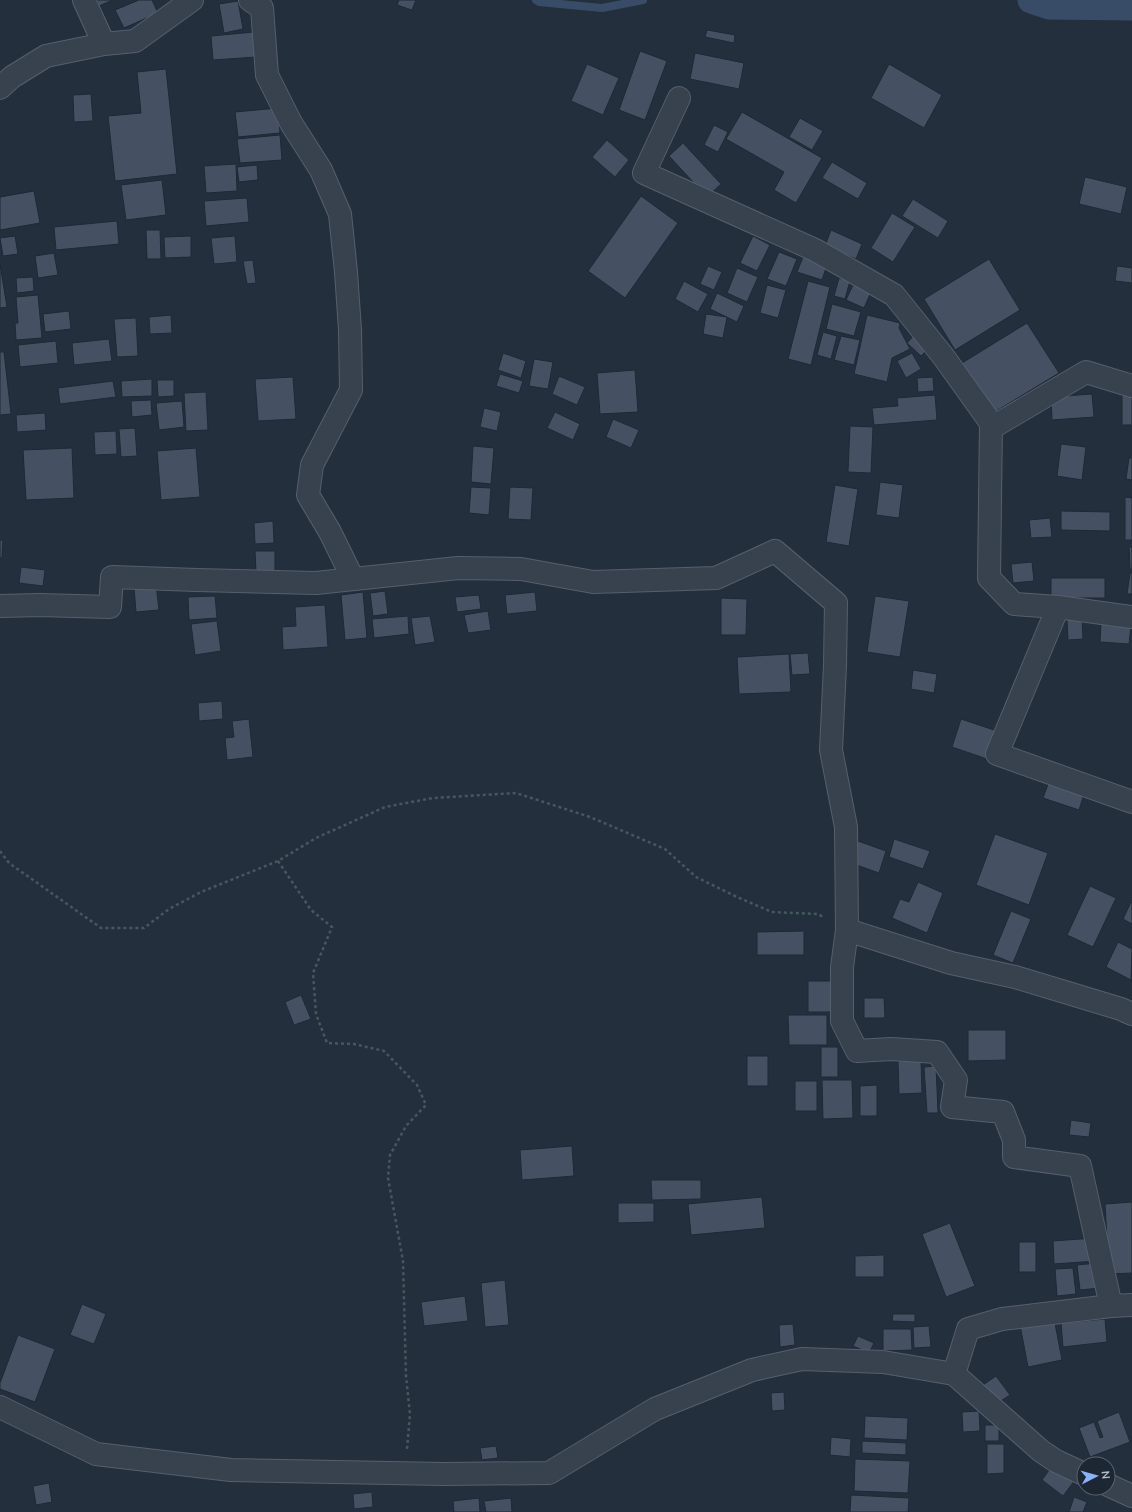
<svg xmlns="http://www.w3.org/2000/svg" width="1132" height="1512" viewBox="0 0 1132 1512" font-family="'Nunito Sans',sans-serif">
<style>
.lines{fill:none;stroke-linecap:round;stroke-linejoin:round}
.stream{stroke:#394c67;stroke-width:8}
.canal{stroke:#394c67;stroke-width:27}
.building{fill:#455162;stroke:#1f2835}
.street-casing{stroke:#565f6c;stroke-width:24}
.path{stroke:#44595c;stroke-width:2.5;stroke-dasharray:3 3;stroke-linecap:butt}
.street{stroke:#38414e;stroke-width:22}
</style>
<rect width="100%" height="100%" fill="#242f3e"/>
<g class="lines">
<!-- stream -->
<path class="stream" d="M536 0 539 2 602 8 643 0"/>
<!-- canal -->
<path class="canal" d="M1031 0 1049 6 1132 7"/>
</g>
<!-- building -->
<g class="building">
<path d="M97 0H113L99 6Z"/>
<path d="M139 0H152L158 13 124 28 115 10Z"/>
<path d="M399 0H416L412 10 397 5Z"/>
<path d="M238 1 243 29 224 33 219 4Z"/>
<path d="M707 30 735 35 734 43 705 37Z"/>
<path d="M254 32 256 57 213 60 211 36Z"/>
<path d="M640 51 667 61 645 120 619 110Z"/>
<path d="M695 53 744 63 739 89 690 79Z"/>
<path d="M587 64 619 78 603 115 571 101Z"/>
<path d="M889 64 942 95 924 128 871 98Z"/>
<path d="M166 69 177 174 115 181 108 116 141 113 137 72Z"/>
<path d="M91 94 93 121 74 122 73 95Z"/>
<path d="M278 108 280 133 238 137 235 112Z"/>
<path d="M742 112 822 158 796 203 774 190 784 172 726 139Z"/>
<path d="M800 118 823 131 812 150 789 137Z"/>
<path d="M714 125 728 132 718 152 704 145Z"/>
<path d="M280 135 282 160 240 163 237 139Z"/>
<path d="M607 140 629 160 615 177 592 157Z"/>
<path d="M683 143 721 184 707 197 669 156Z"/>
<path d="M832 162 867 183 858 199 822 178Z"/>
<path d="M236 164 237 191 206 193 204 166Z"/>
<path d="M257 165 258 180 239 182 237 167Z"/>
<path d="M1085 177 1127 187 1121 214 1079 204Z"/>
<path d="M162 180 166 215 126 220 121 185Z"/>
<path d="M34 191 40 223 0 230V197Z"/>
<path d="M641 196 678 223 625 298 588 271Z"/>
<path d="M247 198 249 222 206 226 204 201Z"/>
<path d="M913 199 948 221 938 238 902 216Z"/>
<path d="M892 213 915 227 893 262 871 248Z"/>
<path d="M117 221 119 244 56 250 54 227Z"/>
<path d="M146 230H160L161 259H147Z"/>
<path d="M831 230 862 244 856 259 825 246Z"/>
<path d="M15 236 18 254 3 256 0 238Z"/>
<path d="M191 236V257L165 258 164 237Z"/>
<path d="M235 236 237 262 214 264 211 238Z"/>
<path d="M753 236 770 245 757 271 740 263Z"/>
<path d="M779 252 797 259 786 286 767 279Z"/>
<path d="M54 253 58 275 38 278 35 256Z"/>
<path d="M803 257 827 265 822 280 797 272Z"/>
<path d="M989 259 1020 310 955 350 924 299Z"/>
<path d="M253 260 256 283 247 284 243 261Z"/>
<path d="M0 264 7 307 0 308Z"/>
<path d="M708 266 722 272 714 290 700 284Z"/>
<path d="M1117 266 1132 268V283L1115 281Z"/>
<path d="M737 268 758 277 747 302 727 293Z"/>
<path d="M33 277 34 291 17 293 16 278Z"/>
<path d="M839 278 850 281 845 299 834 296Z"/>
<path d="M684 281 708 294 698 312 675 299Z"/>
<path d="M808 281 830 287 811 365 788 359Z"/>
<path d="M767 285 786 290 778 318 760 313Z"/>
<path d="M853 285 871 292 864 308 846 300Z"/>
<path d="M717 293 744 306 737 322 710 309Z"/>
<path d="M38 295 42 338 16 340 15 323H18L16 297Z"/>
<path d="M832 304 861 312 854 336 826 329Z"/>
<path d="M69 311 71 329 45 332 43 314Z"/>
<path d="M706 314 727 317 723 338 703 334Z"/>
<path d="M171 315 172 333 150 334 149 317Z"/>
<path d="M867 315 900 323 899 328 910 349 892 358 887 382 854 374Z"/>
<path d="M136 318 138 356 117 357 114 319Z"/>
<path d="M1027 323 1059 373 993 413 962 363Z"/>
<path d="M823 332 837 336 831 359 817 355Z"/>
<path d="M915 334 929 348 921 356 907 343Z"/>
<path d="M841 336 860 340 854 365 834 360Z"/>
<path d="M109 339 112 361 74 365 72 343Z"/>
<path d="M56 341 58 363 20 367 18 345Z"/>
<path d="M0 352H4L11 414 0 415Z"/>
<path d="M503 353 526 361 521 378 498 370Z"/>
<path d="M912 353 921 369 906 378 897 361Z"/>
<path d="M534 359 553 362 548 389 529 386Z"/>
<path d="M635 370 638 412 600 414 597 373Z"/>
<path d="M500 374 523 381 519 393 496 386Z"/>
<path d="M559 376 585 387 577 405 552 394Z"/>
<path d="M293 377 296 419 258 421 255 379Z"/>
<path d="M933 377 934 391 918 392 917 378Z"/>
<path d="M152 379V396L122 397 121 381Z"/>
<path d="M157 380H174V396L158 397Z"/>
<path d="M113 381 116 397 60 404 58 388Z"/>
<path d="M206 392 208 430 186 431 184 393Z"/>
<path d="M1092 394 1094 417 1052 420 1051 397Z"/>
<path d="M935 395 937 420 874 425 872 408 898 406 897 398Z"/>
<rect x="1122" y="395" width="10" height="30"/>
<path d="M151 400 152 415 132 417 131 401Z"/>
<path d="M182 401 184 427 159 430 156 403Z"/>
<path d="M484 408 501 412 497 431 480 427Z"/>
<path d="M555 412 580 424 573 440 547 428Z"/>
<path d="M45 413 46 430 17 432 16 415Z"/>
<path d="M613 419 639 430 631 448 606 437Z"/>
<path d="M850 426 873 427 871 473 848 472Z"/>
<path d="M135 428 137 456 121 457 119 429Z"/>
<path d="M116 431 117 454 95 455 94 432Z"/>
<path d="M1061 444 1086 447 1082 480 1057 476Z"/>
<path d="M473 446 494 448 491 484 471 482Z"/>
<path d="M72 448 74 498 26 500 23 450Z"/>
<path d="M196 448 200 497 161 500 157 451Z"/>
<path d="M1129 458H1132V480L1126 479Z"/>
<path d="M880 482 903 485 899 518 876 515Z"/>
<path d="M835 485 858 489 849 546 826 542Z"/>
<path d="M471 487 491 488 489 515 469 513Z"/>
<path d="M510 487 533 488 531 520 508 519Z"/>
<path d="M1125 497 1132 498V540H1125Z"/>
<path d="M1061 511 1110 512V531L1061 530Z"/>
<path d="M1050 518 1052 537 1031 538 1029 520Z"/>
<path d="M273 521 274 543 255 544 254 523Z"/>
<path d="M0 540H3L2 558H0Z"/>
<path d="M1129 547H1132V569H1130Z"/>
<path d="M255 551H275V572H256Z"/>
<path d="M1032 562 1034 581 1013 583 1011 564Z"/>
<path d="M21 567 45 570 43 586 19 583Z"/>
<path d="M1130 573H1132V594H1127Z"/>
<rect x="1051" y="578" width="54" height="20"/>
<path d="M156 584 159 610 136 612 134 587Z"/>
<path d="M385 591 388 614 373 616 370 593Z"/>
<path d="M363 592 367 638 345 640 341 595Z"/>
<path d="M535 592 537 611 507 614 505 595Z"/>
<path d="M479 595 481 609 457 612 455 597Z"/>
<path d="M215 596 217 618 189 620 188 597Z"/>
<path d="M875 596 909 601 900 657 867 652Z"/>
<path d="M721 598 747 599 746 635H721Z"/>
<path d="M325 605 328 647 283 650 282 627 296 626 295 607Z"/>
<path d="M488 611 491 630 468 633 464 615Z"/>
<path d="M408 616 409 634 374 638 372 619Z"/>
<path d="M430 616 435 642 415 645 411 618Z"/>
<path d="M1082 618 1083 639 1068 640 1067 619Z"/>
<path d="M217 621 221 651 195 655 191 624Z"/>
<path d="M1101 623 1131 625 1129 644 1100 642Z"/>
<path d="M808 653 810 674 792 675 790 654Z"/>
<path d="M789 654 791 692 739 694 737 657Z"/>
<path d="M913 670 937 674 934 693 911 689Z"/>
<path d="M222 701 223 719 199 721 198 703Z"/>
<path d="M249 719 253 757 227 760 225 738 234 737 232 721Z"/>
<path d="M961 719 997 731 987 759 952 747Z"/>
<path d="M1051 776 1086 788 1079 810 1043 798Z"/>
<path d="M995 834 1048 853 1029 905 976 885Z"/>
<path d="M894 839 930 851 923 869 889 857Z"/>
<path d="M858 841 886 851 879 873 851 863Z"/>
<path d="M918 882 943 893 927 933 892 918 900 899 909 902Z"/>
<path d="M1090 886 1116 898 1093 947 1067 935Z"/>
<path d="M1131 902 1132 903V924L1123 919Z"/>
<path d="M1011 911 1031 919 1013 963 993 955Z"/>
<path d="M804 931V955H757V932Z"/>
<path d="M1118 942 1132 949 1131 980 1106 967Z"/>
<rect x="808" y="981" width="23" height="31"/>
<path d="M301 995 311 1019 294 1025 285 1002Z"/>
<path d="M864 998H884L885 1018H864Z"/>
<path d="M788 1015H827V1045H789Z"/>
<path d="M968 1030H1006V1060L968 1061Z"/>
<rect x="821" y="1047" width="17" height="30"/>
<rect x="747" y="1056" width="21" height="30"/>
<path d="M921 1060 922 1093 899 1094 898 1061Z"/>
<path d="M936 1066 938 1113H927L924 1067Z"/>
<path d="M822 1080H852L853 1118 823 1119Z"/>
<rect x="795" y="1081" width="22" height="30"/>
<path d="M877 1085V1116H860V1086Z"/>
<path d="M1071 1120 1091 1123 1089 1137 1069 1135Z"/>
<path d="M572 1146 574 1176 522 1180 520 1150Z"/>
<path d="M651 1180H701V1199L652 1200Z"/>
<path d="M762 1197 765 1228 691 1235 688 1204Z"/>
<path d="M1132 1202V1273L1109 1274 1105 1204Z"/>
<path d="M618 1203H654V1222L618 1223Z"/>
<path d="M950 1223 975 1286 946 1297 922 1234Z"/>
<path d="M1094 1238 1096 1261 1054 1264 1053 1241Z"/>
<rect x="1019" y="1242" width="17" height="30"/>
<path d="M884 1255V1277H855V1256Z"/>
<path d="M1097 1263 1100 1288 1080 1290 1077 1265Z"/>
<path d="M1073 1268 1076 1294 1057 1296 1055 1269Z"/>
<path d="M505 1280 509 1325 485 1327 481 1283Z"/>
<path d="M465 1296 468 1321 424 1326 421 1302Z"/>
<path d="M82 1304 106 1314 94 1344 70 1335Z"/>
<path d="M893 1314H915V1322L892 1321Z"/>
<path d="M1054 1318 1062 1360 1028 1367 1020 1325Z"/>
<path d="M1105 1319 1107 1342 1063 1347 1061 1323Z"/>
<path d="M793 1324 795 1345 780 1347 779 1325Z"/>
<path d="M929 1326 931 1347 914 1348 913 1327Z"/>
<path d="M883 1329H911L912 1350 883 1351Z"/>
<path d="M18 1335 55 1349 35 1402 0 1389V1383Z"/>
<path d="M858 1336 874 1343 869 1353 853 1346Z"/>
<path d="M996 1376 1010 1395 996 1404 983 1385Z"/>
<path d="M784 1392 785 1410 772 1411 771 1393Z"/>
<path d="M979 1411 980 1431 963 1432 962 1412Z"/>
<path d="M1119 1412 1130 1442 1090 1457 1079 1428 1094 1422 1100 1438 1103 1437 1097 1421Z"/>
<path d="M865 1416 908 1418 907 1440 864 1438Z"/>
<rect x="985" y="1425" width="14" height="16"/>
<path d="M831 1437 851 1439 850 1457 830 1455Z"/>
<path d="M862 1441 906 1443V1455L862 1453Z"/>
<path d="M987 1444H1004V1473L987 1474Z"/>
<path d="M496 1446 498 1458 482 1460 480 1448Z"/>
<path d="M855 1459 910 1461 908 1493 854 1491Z"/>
<path d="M1054 1463 1075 1480 1063 1496 1042 1480Z"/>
<path d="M49 1483 52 1502 36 1505 33 1486Z"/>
<path d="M372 1492 373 1507 354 1509 353 1494Z"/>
<path d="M851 1495 909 1498 908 1512H850Z"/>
<path d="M1074 1497 1087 1502 1083 1512H1069Z"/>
<path d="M479 1498 480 1512H454L453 1501Z"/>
<path d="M511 1498 512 1512H486L484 1501Z"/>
</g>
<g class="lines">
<!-- street casing -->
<g class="street-casing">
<g id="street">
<path d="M84 0 104 44"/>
<path d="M250 0 262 8 267 75 291 123 321 170 340 214 346 272 350 330 351 390 312 465 308 495 330 532 353 579"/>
<path d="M0 88 12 77 46 56 104 44 135 41 192 0"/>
<path d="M679 98 644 173 815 250 894 295 943 356 991 423 998 424 1086 372 1132 386"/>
<path d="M991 423 989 578 1014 604 1058 607 1132 617"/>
<path d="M0 606 40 605 110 607 112 577 197 580 316 583 458 568 521 569 593 582 716 578 775 551 836 603 835 665 831 750 846 827 847 930"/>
<path d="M1058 607 997 754 1132 802"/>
<path d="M1111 1306 1080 1166 1014 1157V1140L1003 1112 952 1107 956 1080 937 1052 891 1049 857 1051 842 1021V967L847 930 951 963 1015 977 1121 1009 1132 1014"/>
<path d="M954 1374 968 1329 1002 1319 1111 1306 1132 1305"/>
<path d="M0 1407 96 1454 231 1470 444 1474 549 1473 655 1409 752 1370 802 1359 883 1362 954 1374 1041 1451 1056 1461 1084 1474"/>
<path d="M1108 1485 1132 1496"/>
</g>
</g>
<!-- path -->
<g class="path">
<path d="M0 851 9 863 101 928H144L169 909 201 892 278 861 316 838 385 807 433 798 516 793 590 817 665 849 696 877 737 897 772 912 818 914 823 917"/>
<path d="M278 861 311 910 332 927 313 973 316 1014 327 1043 354 1044 384 1051 417 1085 426 1105 406 1126 390 1155 388 1178 403 1261 406 1376 410 1414 407 1449"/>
</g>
<!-- street -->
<use href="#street" class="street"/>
</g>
<!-- north arrow -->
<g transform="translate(1096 1476) rotate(84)"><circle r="19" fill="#1d2633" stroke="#59626f"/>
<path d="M0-3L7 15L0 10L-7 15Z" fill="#8ab4f8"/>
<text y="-6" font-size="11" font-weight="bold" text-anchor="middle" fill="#b4bcc9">N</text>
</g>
</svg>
